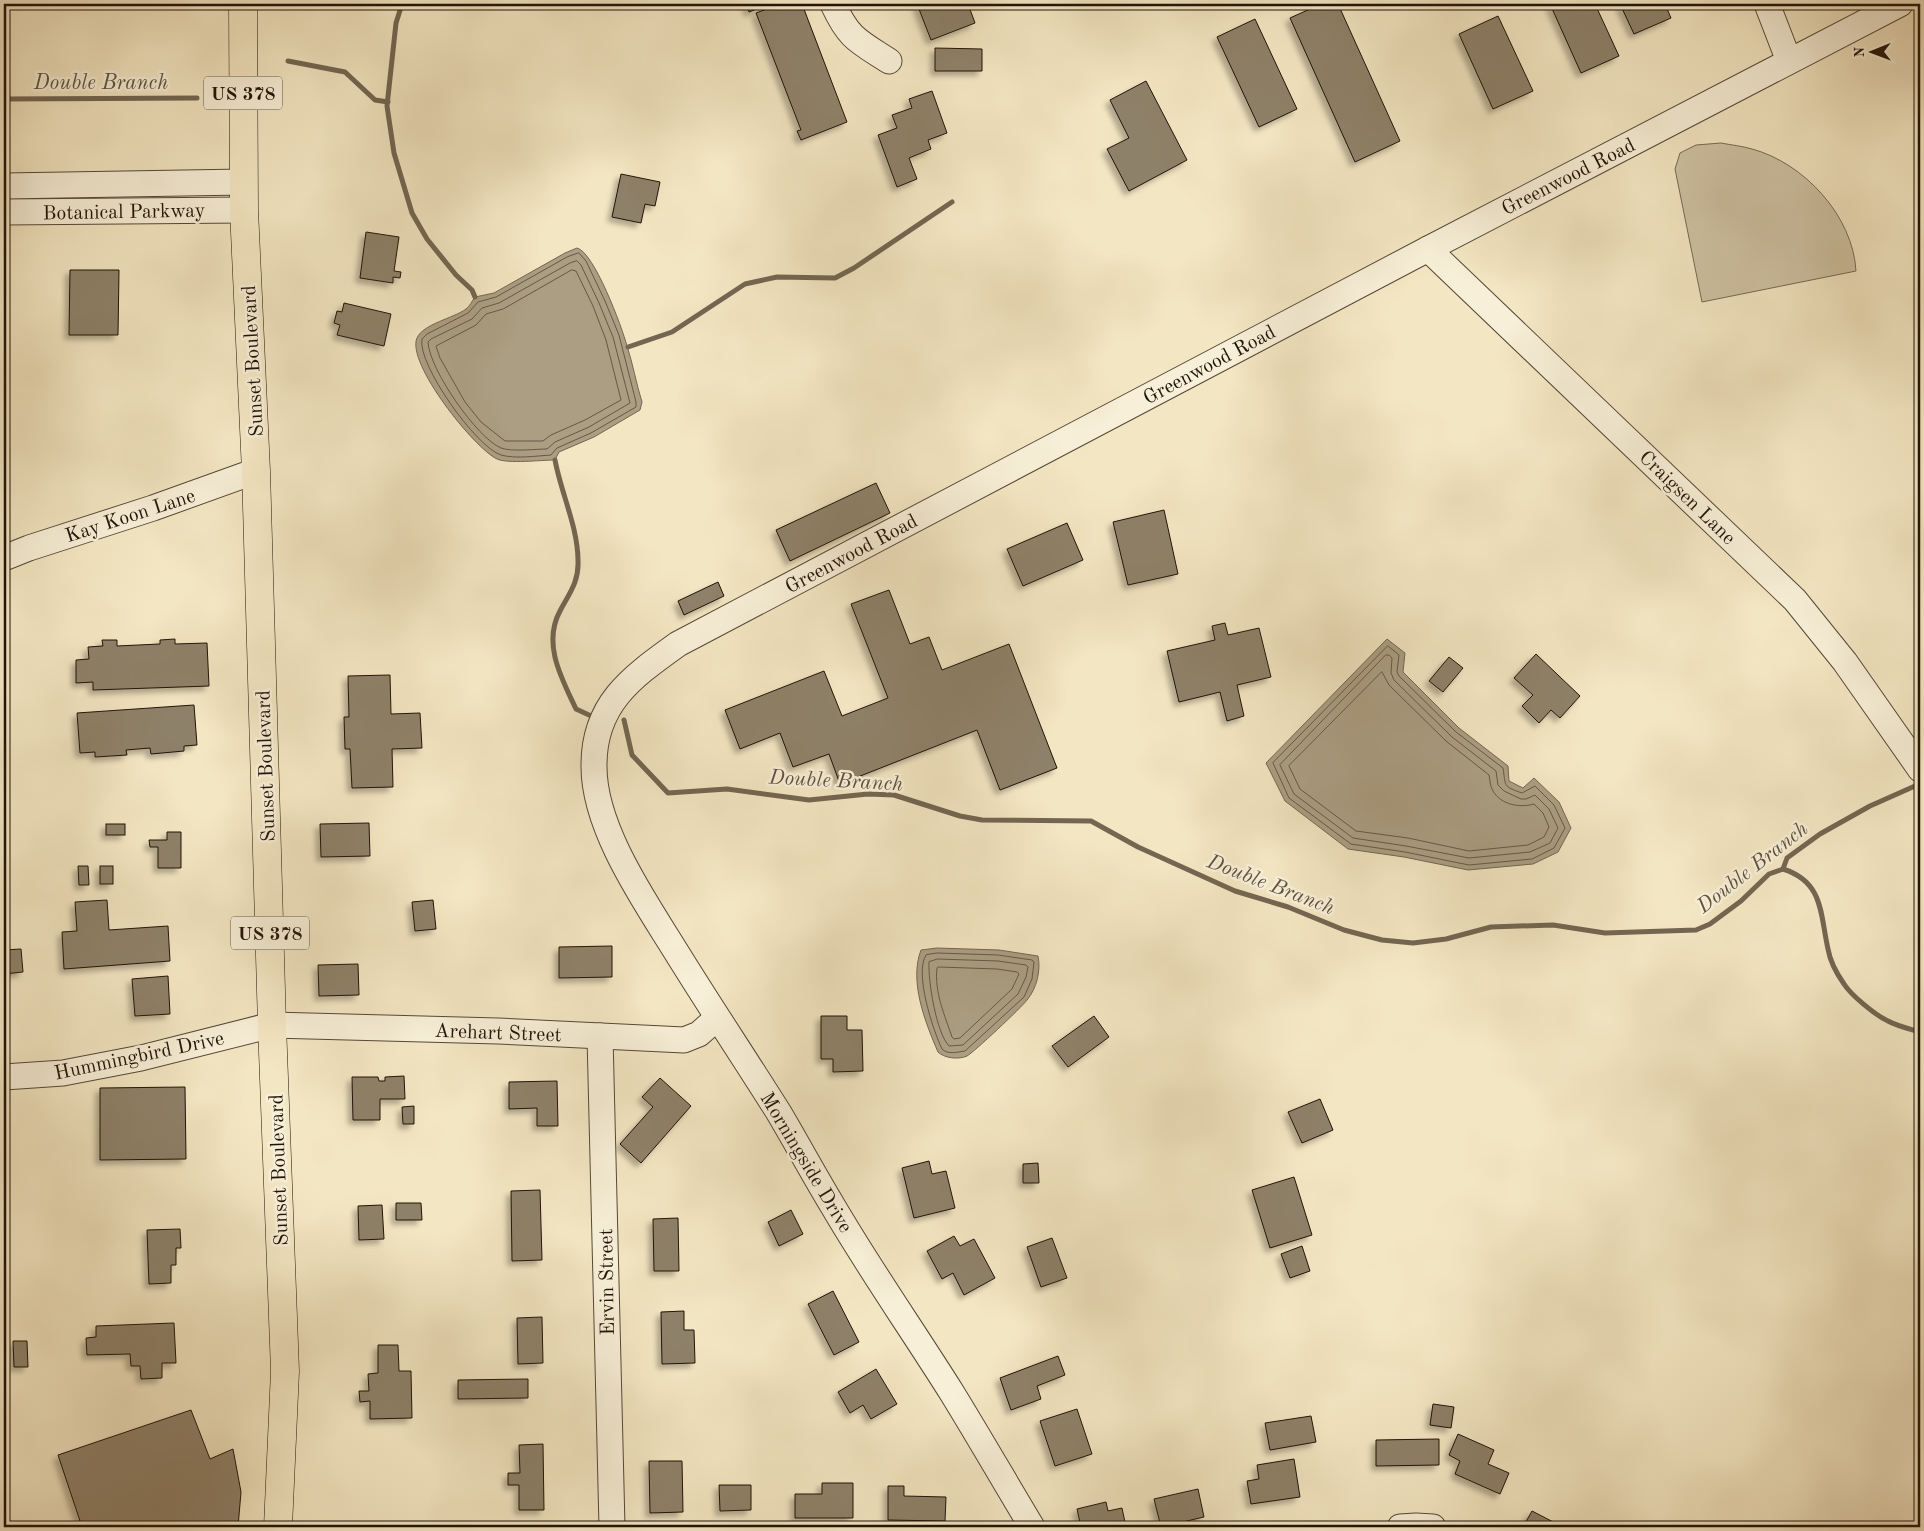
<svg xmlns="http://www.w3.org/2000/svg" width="1924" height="1531" viewBox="0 0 1924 1531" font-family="'Old Standard TT',serif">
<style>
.green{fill:#cfc2a3;stroke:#786a56}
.water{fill:#ab9e83;stroke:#736652}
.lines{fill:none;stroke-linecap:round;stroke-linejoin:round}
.shore{stroke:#665846;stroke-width:1}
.stream{stroke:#736652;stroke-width:5}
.building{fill:#8e8169;stroke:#201309;filter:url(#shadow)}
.minor-casing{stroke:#554837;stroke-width:27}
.major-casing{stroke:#201309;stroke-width:29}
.minor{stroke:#f7efd7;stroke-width:25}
.major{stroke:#f3e6c2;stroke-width:28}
.labels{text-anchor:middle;stroke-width:5;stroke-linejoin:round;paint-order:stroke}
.shield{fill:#f7efd7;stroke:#605547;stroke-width:1}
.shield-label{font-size:19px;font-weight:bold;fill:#201309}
.street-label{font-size:20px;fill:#201309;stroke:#f7efd7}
.water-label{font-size:21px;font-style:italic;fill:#5f5240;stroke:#f7efd7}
</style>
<defs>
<filter id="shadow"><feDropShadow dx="-4.5" dy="4.5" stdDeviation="2.5" flood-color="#0004"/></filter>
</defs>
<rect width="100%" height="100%" fill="#f3e6c2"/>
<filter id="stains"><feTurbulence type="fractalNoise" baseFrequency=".004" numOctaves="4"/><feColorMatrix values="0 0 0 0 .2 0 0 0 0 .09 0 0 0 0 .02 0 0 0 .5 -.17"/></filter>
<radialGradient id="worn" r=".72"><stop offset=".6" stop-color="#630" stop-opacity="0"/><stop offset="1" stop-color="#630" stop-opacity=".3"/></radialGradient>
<!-- green -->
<path class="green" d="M1721 143C1731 145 1742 146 1752 149 1804 163 1853 216 1856 271L1702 302 1675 169 1680 153 1696 145Z"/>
<!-- water -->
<g class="water">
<path d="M577 248C594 252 622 327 627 346 633 364 636 383 642 402L640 410 594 437 559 452 555 460C541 460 508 464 497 459 474 448 406 363 417 338 423 324 454 318 466 309 470 306 472 301 475 297L494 293 565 253Z"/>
<path d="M1387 639 1405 653 1403 672 1459 728 1508 766 1509 781 1523 788 1534 778 1559 802 1571 828 1558 852 1533 864 1468 870 1404 857 1348 849 1285 801 1266 763Z"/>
<path d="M937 948 999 950 1038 956C1041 970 1037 988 1027 1000 1022 1007 973 1053 967 1056 958 1060 944 1058 938 1052 925 1022 909 981 921 950Z"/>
</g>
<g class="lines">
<!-- shore -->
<g class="shore">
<path d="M579 253 586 261 605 301 619 335 636 402V407L591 433 557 448 551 455C536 456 515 459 501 455 476 447 417 364 422 339L427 334 468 313 478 302 496 297 567 257Z"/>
<path d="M577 261 581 265 599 303 613 337 630 403 589 427 555 442 547 449C536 449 512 452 501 448 477 438 429 369 428 342L431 339 472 319 482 308 499 303 570 263Z"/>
<path d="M572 270 576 271 593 306 606 340 621 400 585 420 551 435 543 441H505L481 422 465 402 440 358 436 346 476 325 486 314 503 309Z"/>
<path d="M1388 646 1399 655 1397 672 1399 676 1456 732 1503 768C1506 786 1502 786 1522 793L1535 786 1554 805 1565 828 1554 848 1532 859 1469 865 1405 852 1351 844 1289 798 1273 763Z"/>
<path d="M1386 655H1389L1392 658 1391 673 1394 680 1452 737 1496 771 1498 785 1504 791 1521 799H1526L1535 795 1549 809 1558 828 1550 843 1530 852 1469 858 1406 846 1353 838 1294 794 1280 765Z"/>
<path d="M1382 672 1389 685 1446 741 1489 775C1490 780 1490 786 1493 791 1501 805 1520 808 1534 804L1543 813 1549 827 1544 837 1528 845 1469 851 1408 838 1356 831 1300 789 1289 766Z"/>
<path d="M937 953 998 955 1032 960 1034 962 1032 979 1024 997 965 1051C957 1052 948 1055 942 1049 933 1030 914 973 926 955Z"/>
<path d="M938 959 998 961 1026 965 1028 967 1026 977 1018 994 963 1045 949 1046C936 1032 928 981 929 962Z"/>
<path d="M939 967 997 969 1017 972 1019 974 1012 989 960 1038 954 1039 952 1037C945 1016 934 992 937 968Z"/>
</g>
<!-- stream -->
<g class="stream">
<path d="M402 4 396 23 387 106 394 153 412 213 427 239 456 275 472 290 475 297"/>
<path d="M288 61 345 72 375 100 388 102"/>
<path d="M4 99 197 98"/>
<path d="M628 347 672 332 745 284 777 277 835 278 854 268 952 202"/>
<path d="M555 460C561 493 578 527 578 561 579 582 569 594 560 611 542 644 562 679 576 709L589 715"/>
<path d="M624 720 632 755 668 793 727 789 809 800 868 794 894 795 960 816 982 820 1091 821 1138 847 1235 891 1288 907 1344 930 1382 940 1413 943 1446 939 1491 927 1553 925 1605 933 1696 930 1710 924 1741 901 1769 874 1783 869 1787 858 1820 834 1870 806 1915 786"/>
<path d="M1783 869C1824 882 1820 914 1828 949 1830 961 1837 974 1844 984 1851 995 1875 1015 1888 1021 1897 1026 1910 1029 1920 1032"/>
</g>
</g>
<!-- building -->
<g class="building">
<path d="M746 4H769L749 12Z"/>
<path d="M780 4H802L847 122 801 140 797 131 801 130 756 13Z"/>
<path d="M917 4H968L975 23 931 40Z"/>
<path d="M1321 4H1338L1400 141 1355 162 1290 18Z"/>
<path d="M1550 4H1595L1619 56 1581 73Z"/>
<path d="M1620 4H1665L1671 18 1634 34Z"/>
<path d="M1498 16 1533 91 1493 109 1459 34Z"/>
<path d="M1255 19 1297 109 1259 127 1217 37Z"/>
<path d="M935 48 982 49V71H935Z"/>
<path d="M1146 81 1187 160 1129 191 1107 149 1129 138 1110 100Z"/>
<path d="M932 91 947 133 928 140 931 149 909 158 917 179 897 187 878 135 897 128 892 115 912 108 909 99Z"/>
<path d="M621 174 660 182 655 206 645 204 641 223 612 217Z"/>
<path d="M366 232 399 237 394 271 401 272 400 278 393 277V283L360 278Z"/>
<path d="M70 270H119L118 335H69Z"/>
<path d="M344 303 391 314 384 346 337 335 340 325 334 323 337 311 342 312Z"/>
<path d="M876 483 890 513 790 561 776 530Z"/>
<path d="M1164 510 1178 574 1128 585 1113 522Z"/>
<path d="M1067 523 1083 560 1023 586 1007 549Z"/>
<path d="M718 582 724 596 684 615 678 601Z"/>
<path d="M889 590 910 644 929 637 942 670 1009 644 1057 768 1000 790 977 730 840 784 829 754 793 767 780 733 740 749 725 710 824 671 842 716 888 698 851 604Z"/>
<path d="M1225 623 1228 635 1259 628 1271 677 1237 685 1244 716 1227 721 1220 692 1179 702 1167 651 1215 640 1212 626Z"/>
<path d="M175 639V644L207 643 209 686 93 690V682L76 683V660L89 659 88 647 103 646 102 640H117V646L160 644V640Z"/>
<path d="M1536 654 1580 696 1560 718 1551 710 1539 723 1522 706 1533 695 1514 678Z"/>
<path d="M1449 657 1463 668 1443 692 1429 681Z"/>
<path d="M390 675 391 714 420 713 422 748 392 749 393 787 352 788 350 749H345L344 717H349L348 676Z"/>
<path d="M194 705 197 745 184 746V751L151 754 150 748 126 750 127 755 95 757V752L80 753 77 713Z"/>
<path d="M369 823 370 856 321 857 320 824Z"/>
<rect x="106" y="824" width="19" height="11"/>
<path d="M167 832H181V868H158V847H150L149 840H167Z"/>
<path d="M78 866H88L89 885H79Z"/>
<rect x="100" y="866" width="13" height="18"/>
<path d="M107 900 109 930 168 926 170 961 64 969 62 932 77 931 75 902Z"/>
<path d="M433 900 436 929 415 931 412 902Z"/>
<path d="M612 946V977L559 978V947Z"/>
<path d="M21 949 23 972 4 974V950Z"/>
<path d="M358 964 359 995 319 996 318 965Z"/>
<path d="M168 976 170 1014 135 1016 132 979Z"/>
<path d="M821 1016H847V1030H862L863 1071 833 1072V1059H821Z"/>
<path d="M1094 1016 1109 1037 1068 1067 1052 1046Z"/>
<path d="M404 1076 405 1099H380V1120H353L352 1077H378L379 1081H385V1077Z"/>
<path d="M660 1078 691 1106 641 1163 620 1144 653 1107 642 1097Z"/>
<path d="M557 1081 558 1126H537V1108L509 1109V1082Z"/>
<path d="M185 1087 186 1159 100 1160V1088Z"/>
<path d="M1320 1099 1333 1130 1302 1143 1288 1112Z"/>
<path d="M414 1106V1124H403L402 1107Z"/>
<path d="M929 1161 932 1174 946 1171 955 1208 914 1218 902 1168Z"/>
<path d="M1038 1163 1039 1183H1023V1164Z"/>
<path d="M1294 1177 1312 1235 1270 1248 1252 1190Z"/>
<path d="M540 1190 542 1260 512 1261 511 1191Z"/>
<path d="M396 1203H421L422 1220H396Z"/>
<path d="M382 1205 384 1239 359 1240 358 1206Z"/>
<path d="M791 1210 803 1234 779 1246 768 1222Z"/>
<path d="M678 1218 679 1271H654L653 1219Z"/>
<path d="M180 1229 181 1248H176V1265H171V1283L149 1284 147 1230Z"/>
<path d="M954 1236 960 1246 974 1239 995 1278 964 1295 953 1273 942 1279 927 1251Z"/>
<path d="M1052 1238 1067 1278 1041 1287 1027 1247Z"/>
<path d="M1302 1246 1310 1271 1290 1278 1281 1254Z"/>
<path d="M833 1291 859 1342 834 1355 808 1304Z"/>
<path d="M684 1311V1330H694L695 1363 662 1364 661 1312Z"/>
<path d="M542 1317 543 1363 518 1364 517 1318Z"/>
<path d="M174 1323 176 1363H162V1378L141 1379 140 1366H131L130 1354 87 1355 86 1338 96 1337V1326Z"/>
<path d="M13 1341H27L28 1367H14Z"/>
<path d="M378 1345H398L399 1371H411L412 1418 370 1419V1401L360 1402 359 1391H369L368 1374 378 1373Z"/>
<path d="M1058 1356 1065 1375 1037 1386 1041 1399 1011 1410 1000 1378Z"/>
<path d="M876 1369 897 1404 871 1419 863 1405 850 1413 838 1392Z"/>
<path d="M528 1379V1398L458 1399V1380Z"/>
<path d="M1433 1404 1454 1407 1451 1428 1430 1425Z"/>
<path d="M1077 1409 1092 1454 1055 1466 1040 1421Z"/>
<path d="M191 1410 210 1459 233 1449 241 1492 238 1527H82L58 1455Z"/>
<path d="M1311 1416 1316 1442 1270 1450 1265 1423Z"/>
<path d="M1458 1434 1494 1450 1488 1464 1509 1473 1500 1494 1455 1474 1460 1461 1449 1455Z"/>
<path d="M1439 1439V1465L1376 1466V1440Z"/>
<path d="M543 1444 544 1510H519V1485H508V1473H520L519 1445Z"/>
<path d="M1294 1459 1300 1497 1251 1504 1247 1481 1259 1479 1257 1465Z"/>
<path d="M649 1461H682L683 1512 650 1513Z"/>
<path d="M822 1483H853V1518H795V1494H822Z"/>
<path d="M719 1485H751V1510L720 1511Z"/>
<path d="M888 1486H904V1496L946 1497 945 1521 888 1520Z"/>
<path d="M1198 1489 1204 1517 1161 1527 1154 1499Z"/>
<path d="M1106 1502 1108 1511 1122 1508 1126 1527H1081L1077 1509Z"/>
<path d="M1532 1511 1563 1527H1523Z"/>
<path d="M1895 1524V1527H1850V1525Z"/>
<path d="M1782 1526V1527H1738Z"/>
</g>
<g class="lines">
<!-- minor casing -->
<g class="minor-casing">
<g id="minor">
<path d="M833 4C849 39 858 41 889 61"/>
<path d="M1767 4 1789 61"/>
<path d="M4 186 244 182"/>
<path d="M4 212 244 210"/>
<path d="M1428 249 1795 600 1845 662 1920 769"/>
<path d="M4 558 29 548 153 508 256 471"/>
<path d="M600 1036 612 1527"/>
<path d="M4 1077 63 1073 141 1058 272 1025 498 1031 684 1040 699 1034 717 1018"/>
<path d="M1032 1527C1005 1482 979 1437 952 1393 913 1331 871 1271 834 1208 815 1177 798 1145 779 1113 745 1059 709 1005 675 950 644 900 594 828 594 767 593 704 632 677 678 644L1428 249 1900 4"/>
<path d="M1400 1527 1416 1526 1433 1527"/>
</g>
</g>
<!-- major casing -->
<g class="major-casing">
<path id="major" d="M243 4 244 210 256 471 272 1025 285 1371 278 1527"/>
</g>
<!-- minor -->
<use href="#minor" class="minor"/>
<!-- major -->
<use href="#major" class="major"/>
</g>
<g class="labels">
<!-- shield labels -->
<g class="shield">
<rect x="204" y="76.5" width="78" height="33" rx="4"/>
<rect x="231" y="916.5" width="78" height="33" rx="4"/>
</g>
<g class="shield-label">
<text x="243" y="100">US 378</text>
<text x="270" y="940">US 378</text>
</g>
<!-- street labels -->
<g class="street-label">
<text transform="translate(1568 176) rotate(-27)" y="7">Greenwood Road</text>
<text transform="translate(124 211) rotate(-1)" y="7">Botanical Parkway</text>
<text transform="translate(252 361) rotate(-93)" y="7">Sunset Boulevard</text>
<text transform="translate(1209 364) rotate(-28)" y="7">Greenwood Road</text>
<text transform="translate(1688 497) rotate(44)" y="7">Craigsen Lane</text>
<text transform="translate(130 515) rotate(-18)" y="7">Kay Koon Lane</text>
<text transform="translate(851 553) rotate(-28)" y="7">Greenwood Road</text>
<text transform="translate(265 766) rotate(-92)" y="7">Sunset Boulevard</text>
<text transform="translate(498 1032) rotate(2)" y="7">Arehart Street</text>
<text transform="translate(139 1055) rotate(-12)" y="7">Hummingbird Drive</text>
<text transform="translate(807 1162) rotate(59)" y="7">Morningside Drive</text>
<text transform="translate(278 1170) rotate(-92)" y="7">Sunset Boulevard</text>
<text transform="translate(606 1282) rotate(-91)" y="7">Ervin Street</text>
</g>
<!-- water labels -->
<g class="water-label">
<text x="101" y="89">Double Branch</text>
<text transform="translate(836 780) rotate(3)" y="7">Double Branch</text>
<text transform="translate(1752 867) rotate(-38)" y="7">Double Branch</text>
<text transform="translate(1271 884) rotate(21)" y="7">Double Branch</text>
</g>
</g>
<!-- margin -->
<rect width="1924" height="1531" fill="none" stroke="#f3e6c2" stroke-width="20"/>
<rect x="5" y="5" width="1914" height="1521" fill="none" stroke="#201309" stroke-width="2.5"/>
<rect x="10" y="10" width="1904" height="1511" fill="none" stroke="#201309"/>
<!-- north arrow -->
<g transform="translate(1872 52) rotate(269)" stroke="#f7efd7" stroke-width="4" paint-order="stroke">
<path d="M0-4L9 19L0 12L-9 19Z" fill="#201309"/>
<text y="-8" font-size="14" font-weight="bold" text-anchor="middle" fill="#201309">N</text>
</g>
<rect width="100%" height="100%" filter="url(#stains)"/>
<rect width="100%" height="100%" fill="url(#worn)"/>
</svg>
